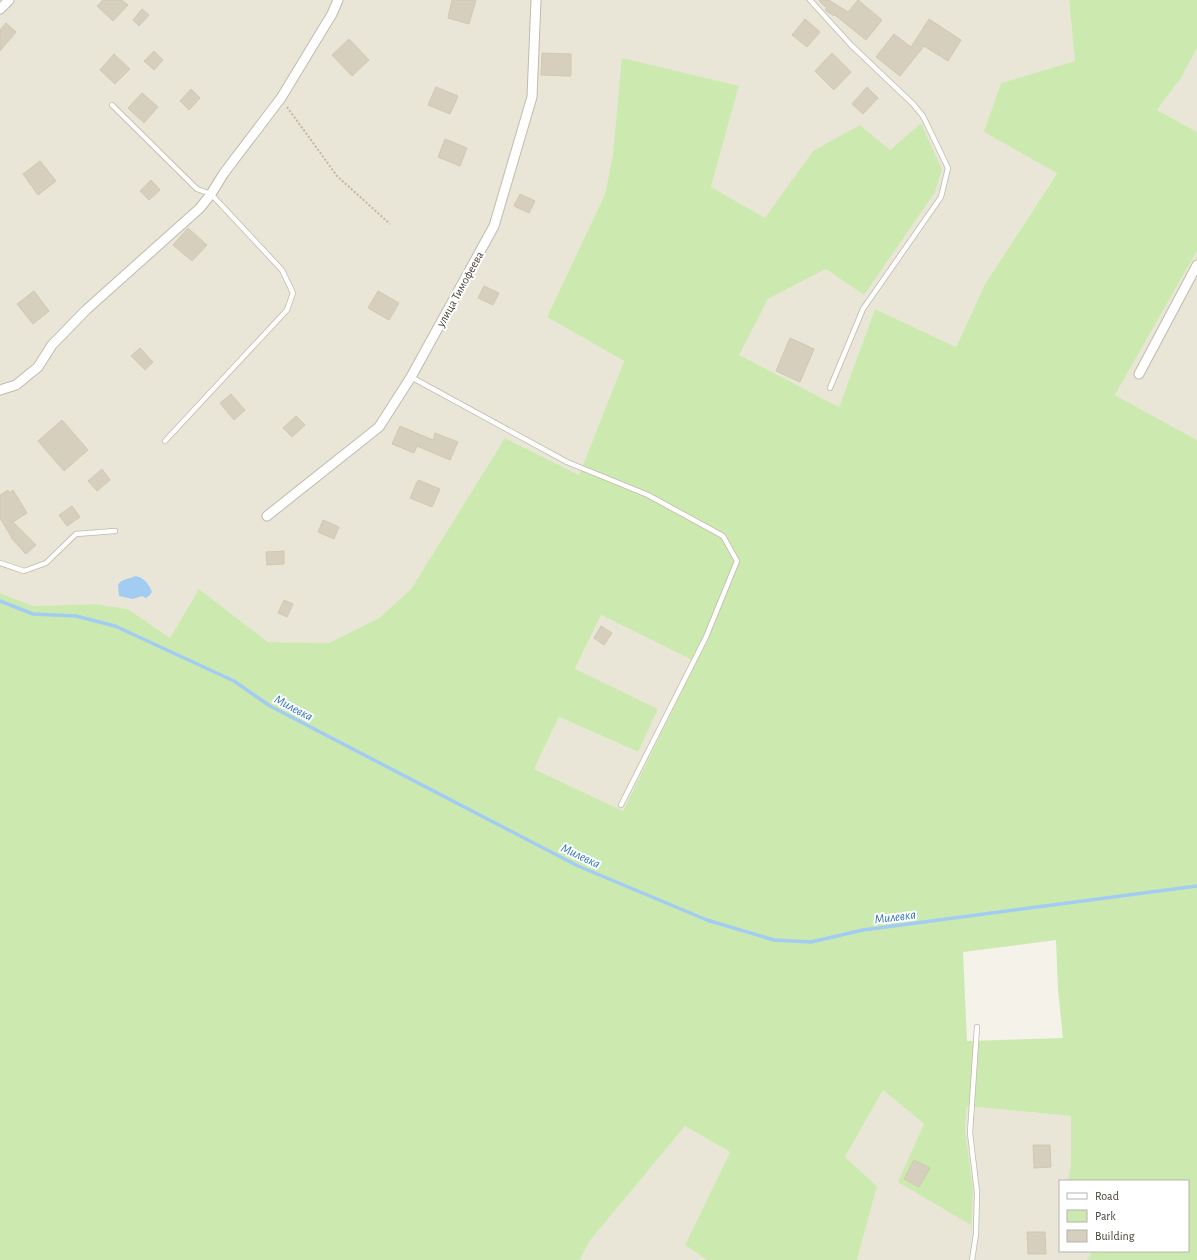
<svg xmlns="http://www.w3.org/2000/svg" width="1197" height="1260" viewBox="0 0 1197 1260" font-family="'Alegreya Sans',sans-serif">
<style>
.residential{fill:#e9e5d7}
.green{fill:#cceab0;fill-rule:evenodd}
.water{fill:#a3ccf3}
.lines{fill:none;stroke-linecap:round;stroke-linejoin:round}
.stream{stroke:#a3ccf3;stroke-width:3.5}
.building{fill:#d7cfbe;stroke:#d2c8b0}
.lane-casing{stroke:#c1bbab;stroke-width:6}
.street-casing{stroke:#c1bbab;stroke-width:11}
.path{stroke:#c3b89b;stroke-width:2;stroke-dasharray:2 2;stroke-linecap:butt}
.lane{stroke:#fff;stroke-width:4.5}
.street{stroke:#fff;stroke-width:9}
.labels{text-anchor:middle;stroke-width:4;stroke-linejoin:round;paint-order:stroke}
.street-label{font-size:12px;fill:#494337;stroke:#fff}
.water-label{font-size:13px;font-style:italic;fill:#2b73ba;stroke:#fff}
</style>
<rect width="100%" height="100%" fill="#f5f2e9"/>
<!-- residential -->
<g class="residential">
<path d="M0 0H1069L1075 61 1001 83 985 132 1057 172 985 284 956 347 875 309 839 407 738 355 768 299 826 269 864 294 921 123 890 150 828 143 813 151 766 219 711 188 739 86 613 154 605 194 547 317 624 361 579 475 505 438 411 589 379 618 329 643 268 642 199 589 170 638 128 609 95 604 33 606 0 593Z"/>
<path d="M1197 48V132L1157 110 1181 78Z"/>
<path d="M1197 251V440L1115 395Z"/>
<path d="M601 615 696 662 623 811 534 769 559 717 637 752 658 709 575 670Z"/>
<path d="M883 1090 924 1124 973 1191 965 1128 967 1106 1071 1116V1163L1068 1181H1060V1251H1092L1087 1260H857L877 1186 845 1157Z"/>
<path d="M685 1126 730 1152 685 1245 707 1260H580L589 1242Z"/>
</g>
<!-- green -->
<path class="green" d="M1069 0H1197V48L1181 78 1157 110 1197 132V251L1115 395 1197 440V1260H1087L1092 1251H1188V1181H1068L1071 1163V1116L967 1106 965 1128 973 1191 971 1225 898 1182 924 1124 883 1090 845 1157 877 1186 857 1260H707L685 1245 730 1152 685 1126 589 1242 580 1260H0V593L33 606 95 604 128 609 170 638 199 589 268 642 329 643 379 618 411 589 505 438 579 475 624 361 547 317 605 194 613 154 622 58 739 86 711 187 765 218 813 151 860 125 890 150 921 123 942 170 935 192 864 295 826 269 768 299 739 355 839 407 875 309 956 347 985 284 1057 173 984 132 1001 83 1075 61ZM601 615 696 662 623 811 534 769 559 717 638 752 658 709 575 669ZM1056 940 1058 990 1063 1038 967 1041 963 952Z"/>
<!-- water -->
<path class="water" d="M135 576C144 577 149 584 152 592L149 596 146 598 142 596 133 599 119 596 118 585C122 578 128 580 135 576Z"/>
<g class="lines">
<!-- stream -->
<path class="stream" d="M0 601 33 614 76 616 115 626 234 681 270 706 578 866 707 920 774 940 811 942 863 930 1197 886"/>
</g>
<!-- building -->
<g class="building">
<path d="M103 0H122L128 5 113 21 97 6Z"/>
<path d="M452 0H476L469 24 448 18Z"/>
<path d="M820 0H829L848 12 858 0 882 20 866 40 835 15 834 16 825 10 827 8 819 1Z"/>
<path d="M142 9 149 15 139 26 133 20Z"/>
<path d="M805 19 820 32 807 47 792 35Z"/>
<path d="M929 19 961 40 948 61 924 46 900 76 876 57 894 34 911 47Z"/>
<path d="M6 23 16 32 0 51V30Z"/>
<path d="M349 39 369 60 352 76 332 55Z"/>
<path d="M154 51 163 60 154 70 144 61Z"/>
<path d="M542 53 571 54V76L541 75Z"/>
<path d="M832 53 851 72 834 90 815 71Z"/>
<path d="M114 54 130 69 115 84 100 70Z"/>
<path d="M436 87 458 96 450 114 428 105Z"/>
<path d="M867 87 878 98 863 114 852 104Z"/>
<path d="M191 89 200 98 189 110 180 101Z"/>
<path d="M142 93 158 107 144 123 128 108Z"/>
<path d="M445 139 467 148 460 166 438 157Z"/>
<path d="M40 161 56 181 38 195 23 174Z"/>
<path d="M151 180 160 190 149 200 140 191Z"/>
<path d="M520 194 535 201 529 213 514 206Z"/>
<path d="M188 228 207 245 192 261 173 245Z"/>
<path d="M484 286 499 293 493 305 478 298Z"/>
<path d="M34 291 49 311 33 324 17 304Z"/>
<path d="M378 291 399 303 389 320 368 308Z"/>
<path d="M790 338 814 349 800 382 776 371Z"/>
<path d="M140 348 153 362 145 370 131 356Z"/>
<path d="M231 394 245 410 234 420 220 403Z"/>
<path d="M296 416 305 425 292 437 283 428Z"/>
<path d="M62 420 88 450 64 471 38 441Z"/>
<path d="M400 426 433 440 435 433 458 442 450 460 417 446 414 453 392 444Z"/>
<path d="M102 469 110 480 97 491 88 481Z"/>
<path d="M418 480 440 489 432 507 410 498Z"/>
<path d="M8 490 9 493 13 490 27 513 13 522 36 545 26 554 11 538H12L0 518V495Z"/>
<path d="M72 506 80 517 67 526 59 515Z"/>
<path d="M323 520 339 527 334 539 318 532Z"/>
<path d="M284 551V564L267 565 266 552Z"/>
<path d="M284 600 293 604 287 617 278 613Z"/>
<path d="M601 626 612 633 604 645 594 638Z"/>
<path d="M1033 1145H1050L1051 1167 1034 1168Z"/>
<path d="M914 1160 930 1168 919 1187 904 1179Z"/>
<path d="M1027 1232H1045L1046 1254H1028Z"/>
</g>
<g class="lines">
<!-- lane casing -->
<g class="lane-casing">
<g id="lane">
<path d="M810 0 851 45 913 104 923 116 948 168 941 197 863 309 830 388"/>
<path d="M112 105 197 189 211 194 282 270 293 293 287 310 165 441"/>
<path d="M411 377 567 462 648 495 723 536 737 561 706 637 621 805"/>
<path d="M0 563 24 571 46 563 76 534 115 531"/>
<path d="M972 1260 976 1234 977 1192 970 1133 977 1027"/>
</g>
</g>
<!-- street casing -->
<g class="street-casing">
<g id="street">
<path d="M0 9 9 0"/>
<path d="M1139 374 1197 265"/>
<path d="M0 390 16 385 38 367 52 345 86 310 200 208 211 194 224 173 281 98 332 14 338 0"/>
<path d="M267 516 379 427 411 377 494 226 532 97 536 0"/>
</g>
</g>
<!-- path -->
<path class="path" d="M287 107 337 176 390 224"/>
<!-- lane -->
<use href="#lane" class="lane"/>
<!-- street -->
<use href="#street" class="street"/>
</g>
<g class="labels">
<!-- street labels -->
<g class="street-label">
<text transform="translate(460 289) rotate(-61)" y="4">улица Тимофеева</text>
</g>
<!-- water labels -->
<g class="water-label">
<text transform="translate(294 707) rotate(28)" y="5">Милевка</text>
<text transform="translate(581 855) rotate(25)" y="5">Милевка</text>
<text transform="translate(895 916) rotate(-7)" y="5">Милевка</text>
</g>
</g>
<!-- legend -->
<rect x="1059" y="1180" width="130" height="72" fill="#ffffff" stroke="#b6b4af"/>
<rect x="1067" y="1193" width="20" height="6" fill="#ffffff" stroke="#b6b4af"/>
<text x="1095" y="1200" font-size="12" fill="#494337">Road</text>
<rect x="1067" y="1210" width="20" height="12" fill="#cceab0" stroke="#b6b4af"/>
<text x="1095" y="1220" font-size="12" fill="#494337">Park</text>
<rect x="1067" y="1230" width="20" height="12" fill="#d7cfbe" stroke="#b6b4af"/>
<text x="1095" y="1240" font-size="12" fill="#494337">Building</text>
</svg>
